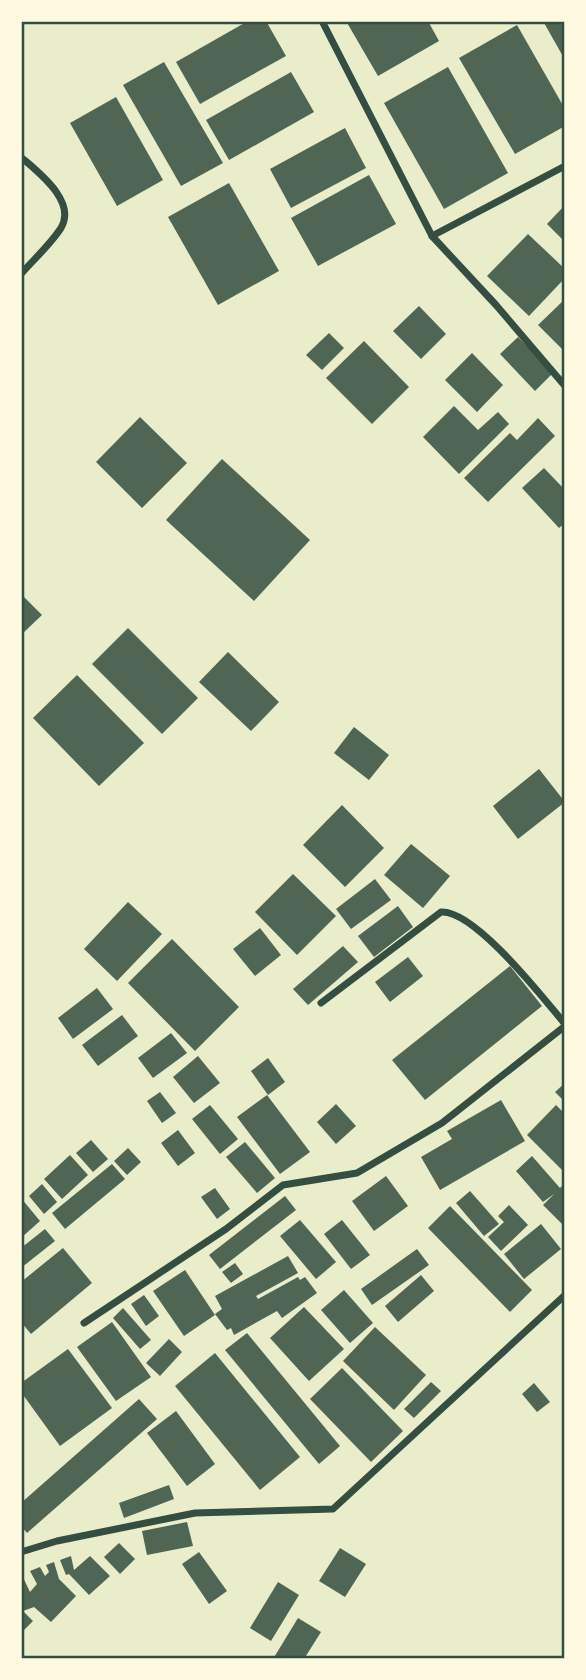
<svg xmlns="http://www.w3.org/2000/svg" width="586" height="1680" viewBox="0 0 586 1680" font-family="Manrope,sans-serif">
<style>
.building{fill:#4f6655}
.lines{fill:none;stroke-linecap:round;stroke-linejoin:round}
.minor{stroke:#344e41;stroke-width:7}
.neatline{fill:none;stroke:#344e41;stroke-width:2.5}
</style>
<rect width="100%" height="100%" fill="#e9edc9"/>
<!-- building -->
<g class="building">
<path d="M248 21H266L286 56 200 104 176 62Z"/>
<path d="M346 21H428L439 41 378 76Z"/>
<path d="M543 21H565V60Z"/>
<path d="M517 25 565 109V126L515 154 459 58Z"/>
<path d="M164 62 223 163 181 186 123 85Z"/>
<path d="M448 67 508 173 444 209 384 103Z"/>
<path d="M291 72 314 112 229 160 206 120Z"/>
<path d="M116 97 163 180 117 206 70 123Z"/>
<path d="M345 128 366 168 291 208 270 169Z"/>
<path d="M369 175 396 224 318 266 291 218Z"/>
<path d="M229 183 279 271 218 305 168 217Z"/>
<path d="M565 205V242L547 224Z"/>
<path d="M528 234 565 269V278L529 316 487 276Z"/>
<path d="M565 299V352L538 325Z"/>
<path d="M419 306 446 334 421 359 393 331Z"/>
<path d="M329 333 344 348 322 370 306 355Z"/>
<path d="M518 337 553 373 535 391 500 354Z"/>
<path d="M364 341 409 387 372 424 326 378Z"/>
<path d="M472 353 503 385 477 412 445 380Z"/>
<path d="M454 406 478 430 498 412 509 424 459 474 423 437Z"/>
<path d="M140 417 187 463 142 508 96 462Z"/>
<path d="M538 418 555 436 488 502 464 478 510 433 517 440Z"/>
<path d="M222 459 310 540 254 601 166 520Z"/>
<path d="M544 468 565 490V523L559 528 522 488Z"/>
<path d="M21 594 42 615 21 635Z"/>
<path d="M128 628 198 698 162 734 92 664Z"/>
<path d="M228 652 279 702 251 731 199 682Z"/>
<path d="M77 675 144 743 99 786 33 718Z"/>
<path d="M354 727 389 755 369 780 334 753Z"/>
<path d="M539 769 565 802 518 839 493 806Z"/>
<path d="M342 805 384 848 345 887 303 845Z"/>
<path d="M411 844 450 876 423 908 384 875Z"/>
<path d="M293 874 336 916 297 955 255 912Z"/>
<path d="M375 879 391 900 351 929 336 909Z"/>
<path d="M128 902 162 934 117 981 84 949Z"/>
<path d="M398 906 413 927 374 957 358 936Z"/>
<path d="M260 928 281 955 255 976 233 949Z"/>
<path d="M172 939 239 1007 195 1051 128 983Z"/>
<path d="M343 946 358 962 308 1005 293 989Z"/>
<path d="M408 957 423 976 390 1002 375 982Z"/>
<path d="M510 966 542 1006 425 1100 392 1060Z"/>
<path d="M97 988 113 1009 73 1039 58 1018Z"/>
<path d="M122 1015 138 1036 98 1066 82 1045Z"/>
<path d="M171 1033 187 1053 153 1078 138 1058Z"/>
<path d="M198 1056 220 1083 194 1103 173 1077Z"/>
<path d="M268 1058 285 1082 268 1095 251 1071Z"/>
<path d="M565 1083V1102L555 1092Z"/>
<path d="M160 1092 176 1113 162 1123 147 1101Z"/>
<path d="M267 1095 310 1152 280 1174 237 1117Z"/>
<path d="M501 1100 525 1141 440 1190 421 1157 452 1139 447 1131Z"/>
<path d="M336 1104 356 1126 336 1144 317 1122Z"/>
<path d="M210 1105 238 1139 220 1154 192 1119Z"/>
<path d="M556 1105 565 1114V1173L527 1135Z"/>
<path d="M178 1130 195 1153 178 1166 161 1143Z"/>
<path d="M91 1140 108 1159 93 1172 76 1153Z"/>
<path d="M245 1142 275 1178 257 1193 226 1157Z"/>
<path d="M128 1148 141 1162 127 1175 114 1161Z"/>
<path d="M70 1155 88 1175 62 1199 44 1179Z"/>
<path d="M532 1156 560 1188 564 1184 565 1185V1227L543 1205 554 1194 543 1202 516 1171Z"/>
<path d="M112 1164 125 1179 65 1229 52 1213Z"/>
<path d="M386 1176 408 1206 374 1231 352 1201Z"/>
<path d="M42 1184 57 1202 44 1214 29 1196Z"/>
<path d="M215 1188 230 1209 217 1219 201 1197Z"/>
<path d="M470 1191 499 1224 484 1236 456 1203Z"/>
<path d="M285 1196 296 1210 220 1269 209 1255Z"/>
<path d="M21 1198 40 1221 21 1238Z"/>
<path d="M509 1205 528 1225 501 1251 488 1237 504 1222 498 1216Z"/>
<path d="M450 1206 532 1290 510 1312 428 1228Z"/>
<path d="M300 1220 336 1262 316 1279 280 1236Z"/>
<path d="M342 1220 370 1255 351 1269 324 1234Z"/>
<path d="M541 1224 561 1249 524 1279 504 1254Z"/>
<path d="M45 1229 55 1241 21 1268V1248Z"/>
<path d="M63 1248 92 1283 31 1334 21 1322V1282Z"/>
<path d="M417 1249 429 1265 372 1305 361 1289Z"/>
<path d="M288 1256 298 1273 256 1296 258 1299 298 1277 300 1280 305 1277 317 1293 282 1318 277 1311 234 1335 231 1328 227 1330 215 1314 222 1309 215 1296Z"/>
<path d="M235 1263 243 1274 231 1283 222 1272Z"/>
<path d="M185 1270 215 1315 184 1336 153 1291Z"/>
<path d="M421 1275 434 1291 398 1322 385 1306Z"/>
<path d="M344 1290 373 1323 350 1343 321 1310Z"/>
<path d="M144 1295 159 1316 146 1326 131 1304Z"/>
<path d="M304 1307 344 1349 309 1381 270 1338Z"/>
<path d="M123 1308 151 1340 140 1349 113 1318Z"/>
<path d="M112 1322 151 1377 116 1401 77 1347Z"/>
<path d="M375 1327 426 1375 394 1410 343 1361Z"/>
<path d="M247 1333 340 1446 319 1464 225 1350Z"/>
<path d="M169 1339 182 1352 160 1376 146 1363Z"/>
<path d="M68 1349 112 1408 60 1446 21 1392V1383Z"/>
<path d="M215 1353 300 1457 260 1490 175 1386Z"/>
<path d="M342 1368 403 1431 371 1462 310 1399Z"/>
<path d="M431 1382 441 1391 414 1418 404 1409Z"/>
<path d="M534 1383 550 1402 537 1412 522 1394Z"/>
<path d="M139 1399 157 1419 27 1533 21 1526V1503Z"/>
<path d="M176 1411 215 1464 187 1486 147 1433Z"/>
<path d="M169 1485 174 1499 124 1518 119 1503Z"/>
<path d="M187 1522 193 1546 147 1555 142 1531Z"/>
<path d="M119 1543 135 1559 120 1574 104 1557Z"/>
<path d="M340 1548 366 1564 345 1597 319 1581Z"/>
<path d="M199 1552 227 1591 209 1604 182 1564Z"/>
<path d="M71 1556 74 1570 90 1556 110 1576 89 1595 69 1574 66 1575 60 1560Z"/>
<path d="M54 1562 59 1579 76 1596 51 1622 34 1607 23 1611 33 1621 21 1633V1573L30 1592 37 1584 30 1571 40 1567 45 1576 49 1572 46 1565Z"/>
<path d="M278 1582 299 1595 271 1641 250 1628Z"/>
<path d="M298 1618 321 1632 304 1659H273Z"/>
</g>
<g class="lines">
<!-- minor -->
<g class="minor">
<path d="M322 21 432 236 496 305 565 386"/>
<path d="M21 157C38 172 77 201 61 228 50 245 34 259 21 274"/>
<path d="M432 236 565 166"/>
<path d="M321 1003 441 912C475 910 543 998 565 1024"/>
<path d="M84 1323 226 1229 283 1185 357 1173 442 1123 565 1026"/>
<path d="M21 1552 57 1541 195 1513 333 1509 565 1295"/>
</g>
</g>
<!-- border -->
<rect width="586" height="1680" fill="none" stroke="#fefae0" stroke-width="46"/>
<rect x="23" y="23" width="540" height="1634" class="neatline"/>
</svg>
